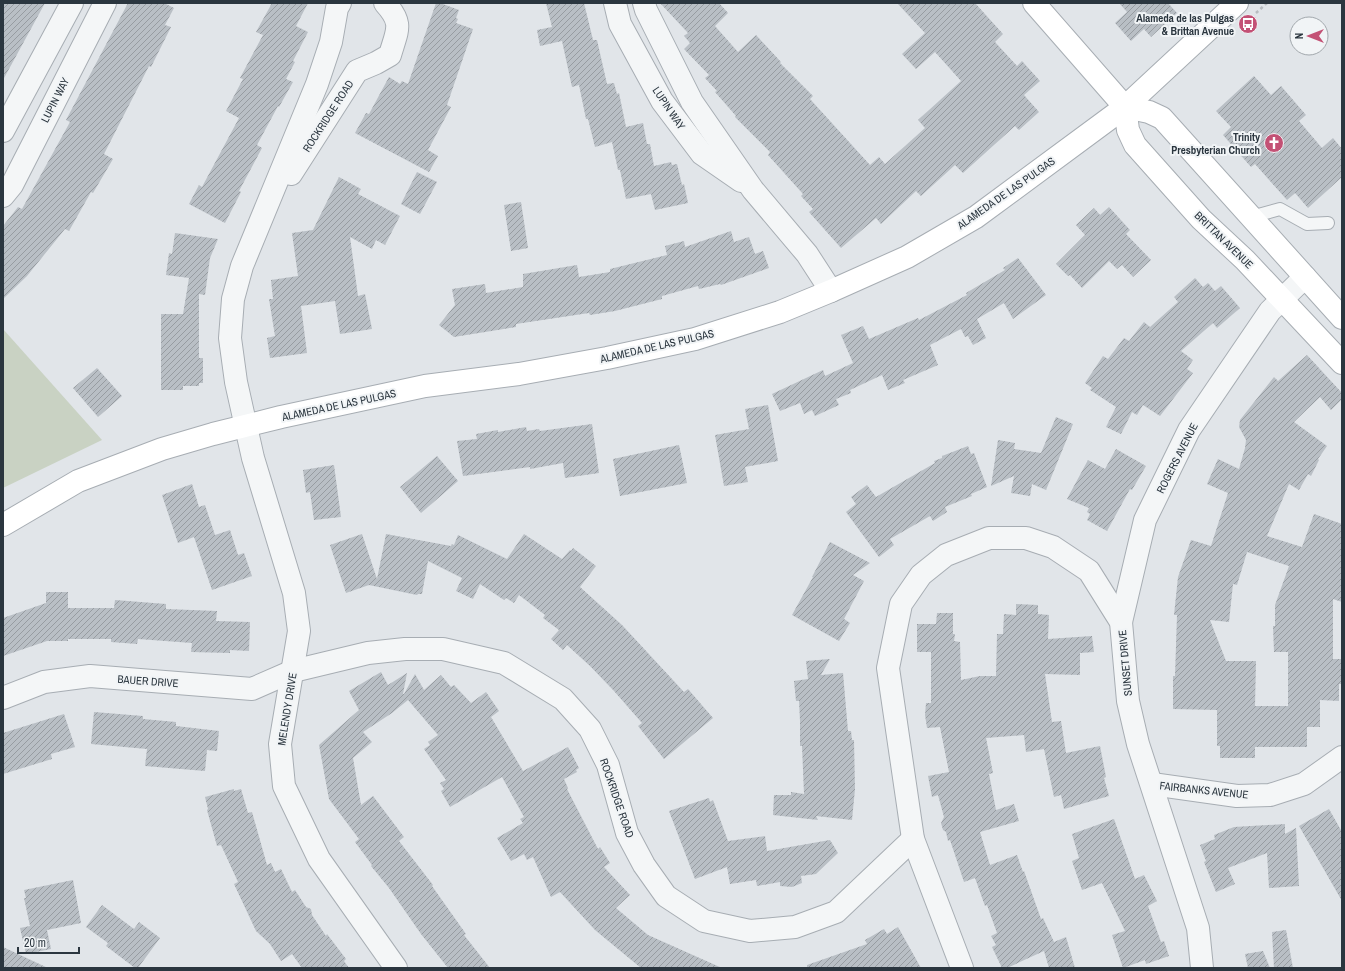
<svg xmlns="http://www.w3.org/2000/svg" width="1345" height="971" viewBox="0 0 1345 971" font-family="'Archivo Narrow',sans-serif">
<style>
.green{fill:#c9d2c3}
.building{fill:url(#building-hatch);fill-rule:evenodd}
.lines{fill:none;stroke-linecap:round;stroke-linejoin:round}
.service-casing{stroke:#a7adb3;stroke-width:14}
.minor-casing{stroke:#a7adb3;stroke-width:24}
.secondary-casing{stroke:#a7adb3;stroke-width:24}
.path{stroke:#b8bcc0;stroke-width:2.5;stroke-dasharray:3 3;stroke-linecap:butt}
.service{stroke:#f4f6f7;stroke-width:12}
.minor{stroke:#f4f6f7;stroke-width:22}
.secondary{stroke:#fff;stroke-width:22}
.labels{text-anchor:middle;stroke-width:4;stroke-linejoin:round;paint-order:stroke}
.poi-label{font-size:11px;font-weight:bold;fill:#2b363f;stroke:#f1f4f6;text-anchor:end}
.street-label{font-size:11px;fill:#2b363f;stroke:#f1f4f6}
</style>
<defs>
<pattern id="building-hatch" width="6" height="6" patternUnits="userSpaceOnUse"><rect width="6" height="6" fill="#b9bfc5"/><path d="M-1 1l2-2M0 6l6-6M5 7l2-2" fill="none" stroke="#979ca1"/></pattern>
</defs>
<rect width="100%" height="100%" fill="#e1e5e9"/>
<!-- green -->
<path class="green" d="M3 329 102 440 3 488Z"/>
<!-- building -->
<g class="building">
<path d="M3 3H45L3 80Z"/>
<path d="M128 3H164L174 8 165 25 171 27 151 67 149 66 104 154 113 159 93 193 91 192 69 231 65 229 27 276 3 299V226L18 207 22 209 70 122 66 120Z"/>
<path d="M272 3H308L296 26 308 32 293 61 295 62 286 79 293 82 279 107 278 106 257 145 262 148 239 191 241 192 225 223 189 204 199 185 202 187 239 118 226 111 243 79 240 78 263 35 256 32Z"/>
<path d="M436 3H440L459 10 456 18 458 19 456 23 473 29 447 105 451 107 428 150 438 156 429 172 355 133 366 113 369 114 389 77 400 84 402 81 408 84Z"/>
<path d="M546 3H584L593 40H597L607 84 614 83 617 94 619 93 626 127 643 123 647 144H650L654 166 671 162 672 165 677 164 682 185 684 184 688 203 655 210 651 194 626 199 620 170H618L612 142 595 147 588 119H586L579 85 572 87 562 41 540 46 537 30 552 27Z"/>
<path d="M660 3H719L728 13 715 26 738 52 756 35 781 62 780 63 813 96 810 99 870 165 879 157 885 164 925 128 918 120 961 81 935 52 916 69 902 54 925 33 897 3H975L1003 34 995 42 1017 66 1022 61 1040 81 1024 95 1039 112 1019 130 1015 126 963 173 955 165 921 196 916 191 881 224 876 218 841 248 809 212 813 209 801 196 803 194 768 155 770 152 735 117 736 116 715 92 717 91 705 78 709 75 684 49 690 43 684 36 688 33Z"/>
<path d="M1119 3H1168L1177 13 1151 37 1144 29 1131 41 1115 23 1127 12Z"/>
<path d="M1254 76 1271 95 1281 86 1306 115 1299 121 1322 148 1333 138 1342 149V177L1308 208 1295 193 1287 200 1255 164 1251 167 1223 135 1231 127 1216 111Z"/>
<path d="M417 172 437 182 420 214 401 204Z"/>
<path d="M339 177 361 189 358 194 400 216 385 245 376 240 372 249 350 237 358 296 365 294 372 329 340 334 335 301 301 306 307 353 270 358 267 338 275 336 269 299H273L271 280 298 276 292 233 313 230Z"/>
<path d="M521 202 528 248 511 251 504 205Z"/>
<path d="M1109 207 1130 230 1126 234 1151 260 1133 277 1122 265 1117 269 1109 261 1082 288 1070 275 1068 276 1056 264 1085 235 1076 225 1094 208 1100 215Z"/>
<path d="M731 231 734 242 749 237 755 254 763 251 769 268 721 285 720 284 699 289 698 286 662 296V299L615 311 590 315 589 313 516 324V327L454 337 439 325 455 305 452 289 485 284 486 293 523 287V274L577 265 579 277 610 272V269L667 255 665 246 684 241 685 247Z"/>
<path d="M175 233 218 239 210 258 205 295 199 294V358H203V383H199V386H183V390H161V314H183L189 278 166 275 169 253 172 254Z"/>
<path d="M1018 258 1046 295 1013 319 1004 303 977 319 986 338 973 345 968 336 965 337 961 329 930 345 938 365 903 380 905 383 888 390 882 375 850 390 851 393 836 399 839 405 815 416 812 410 804 414 800 403 780 411 772 394 823 370 825 376 853 363 841 335 863 326 869 339 918 318 919 320 967 295 966 293 1005 270 1003 268Z"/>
<path d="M1195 278 1203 287 1208 283 1215 291 1221 286 1240 308 1217 328 1213 323 1181 351 1193 360 1187 369 1193 373 1160 416 1143 405 1137 415 1132 412 1121 434 1106 427 1116 407 1090 390 1092 388 1085 383 1103 356 1108 359 1124 338 1129 341 1144 322 1150 327 1178 302 1174 297Z"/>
<path d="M1307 355 1342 393V399L1331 410 1320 397 1294 422 1327 446 1318 459 1319 460 1311 476 1308 474 1299 490 1289 484 1267 536 1302 547 1314 514 1342 524V602L1333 599V659H1342V684H1339V701L1320 700V727H1307V747H1255V758H1220V746H1217V710L1173 709V676H1175L1177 615H1174L1178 577 1191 540 1211 546 1228 493 1207 484 1218 459 1239 469 1245 448 1246 440 1239 427 1240 420 1274 377 1278 381ZM1247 552 1289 566 1275 605V626H1273L1274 652H1288V706H1255L1256 661H1226L1210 620 1229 622 1233 584 1237 585Z"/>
<path d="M97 368 122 396 98 417 73 388Z"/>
<path d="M768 405 778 461 745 467 748 482 724 486 715 435 749 429 745 409Z"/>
<path d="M1056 417 1073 424 1046 490 1032 484 1030 496 1011 493 1014 476 991 486 998 440 1015 443 1014 449 1041 453Z"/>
<path d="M592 424 599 473 565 478 563 463 530 469V467L463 476 457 441 477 439 476 434 498 430V432L526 427 527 431 539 429 540 431Z"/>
<path d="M679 445 687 483 620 496 613 459Z"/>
<path d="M968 446 971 454 974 453 987 487 971 494 972 496 945 507 947 512 933 521 930 516 890 539 894 545 879 557 846 512 856 504 851 497 867 485 876 497 935 463 934 461 942 458V456Z"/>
<path d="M1116 449 1146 466 1132 490 1130 489 1107 531 1087 520 1090 514 1087 512 1089 508 1067 499 1088 460 1105 469Z"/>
<path d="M437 456 458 481 421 513 400 487Z"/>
<path d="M334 465 341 517 314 520 310 492 306 493 303 470Z"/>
<path d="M192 484 199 507 205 505 215 535 230 530 238 555 244 553 252 576 212 590 194 537 178 543 162 495Z"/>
<path d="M362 534 377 579 386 534 451 546 452 544 454 545 458 535 507 559 524 534 562 559 570 550 571 551 573 548 596 566 580 587 622 625 684 692 688 689 713 718 664 759 638 726 642 723 614 691 590 666 567 645 563 650 551 639 559 630 543 618 545 615 519 595 514 603 506 598 504 600 480 584 473 599 456 591 462 578 428 561 422 594H418L417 595 369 585 346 593 330 545Z"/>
<path d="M830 542 870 563 853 575 864 581 844 619 850 623 839 641 792 615 813 577H812Z"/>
<path d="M46 592H68V608H114L115 600 166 604V609L217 611 216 621 250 622 249 651 230 650V653L191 652 192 643 138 639 137 644 111 642V639H68V641H47L3 656V618L46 603Z"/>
<path d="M1016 604 1038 605V614L1049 615 1048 639 1092 636 1094 652 1080 653V675L1045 674 1052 722 1061 721 1066 753 1100 746 1106 777 1104 778 1109 796 1064 809 1061 795 1054 797 1044 749 1026 752 1024 735 986 738 993 773 989 774 996 810 1014 804 1019 821 980 832 990 865 1017 855 1023 872 1024 871 1041 919 1043 918 1054 942 1066 937 1075 968H1049L1044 951 1007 968H1002L992 947 996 945 991 936 997 933 987 905 985 906 975 878 964 882 950 840 948 841 946 832 943 830 941 823 944 817 938 795 932 797 928 776 949 772 940 727 927 728 925 715 926 703H931V652H917V624H936L937 613H953V634H955L954 641 960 642 961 680 980 676H996L997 634H1003L1004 614 1016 615Z"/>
<path d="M830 659 821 675 843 673 848 731H851L852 740H854L855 789 852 820 816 816 818 820 773 815 774 795H791V792L804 794 802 746H800V721L799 701H796L794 681 808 679 806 661Z"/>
<path d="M381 672 388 685 407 673 403 694H404L415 674 424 690 441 675 451 687 454 685 471 703 486 692 499 711 491 717 523 771 568 747 579 768 576 770 577 772 564 779 568 788 567 789 598 849 600 847 610 863 604 867 630 895 616 908 648 935 722 968H641L595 930 560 892 551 897 533 857 527 860 524 854 511 861 497 838 523 823 520 819 524 817 502 777 450 807 441 791 444 789 440 783 446 780 424 749 430 745 428 742 438 735 408 700 392 713 363 732 372 742 353 758 361 805 373 796 404 837 399 841 433 885 432 886 466 934 464 935 490 968H448L421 934 389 888 371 866 372 865 355 842 359 839 329 799 319 745 359 710 349 691Z"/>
<path d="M94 712 143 716V719L176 722V726L219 731 217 751 207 750 205 771 145 766 147 749 91 744Z"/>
<path d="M64 714 75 747 51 754 52 759 3 774V733Z"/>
<path d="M234 789V791L241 789 248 813 252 812 267 865 271 863 275 872 281 869 292 892 295 890 306 907 311 909 312 915 326 936 327 934 346 959 344 961 349 968H302L292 954 281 961 270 944 256 931 234 884 238 882 221 845 217 846 207 810 208 809 205 797Z"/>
<path d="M709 798 710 802 713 800 728 841 765 836 767 851 830 840 838 853 816 874 801 876 802 883 792 887 780 886V882L757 886 756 880 730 884 727 867 695 879 669 811Z"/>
<path d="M1329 809 1342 832V901L1299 826Z"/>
<path d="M1114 819 1135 879 1144 875 1157 901 1148 906 1161 942 1164 941 1169 956 1146 964 1145 960 1123 968 1112 935 1125 931 1102 883 1082 890 1072 861 1079 858 1072 834Z"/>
<path d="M1285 824V834L1296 828 1299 886 1269 888 1267 853 1228 868 1235 884 1216 892 1204 862 1206 861 1200 845 1215 839 1214 835 1234 827Z"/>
<path d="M73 880 81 923 47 930 51 949 26 954 20 928 30 926 24 898H26L24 890Z"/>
<path d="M102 905 134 929 139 922 160 938 138 968H135L106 946 108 943 86 927Z"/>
<path d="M898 927 921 968H807V965L867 944 865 940 884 929 887 934Z"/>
<path d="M1286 930 1293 968H1274L1272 932Z"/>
<path d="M3 947 48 968H3Z"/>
<path d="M1263 951 1270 968H1248L1245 954Z"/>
</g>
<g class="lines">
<!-- service casing -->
<g class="service-casing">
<path id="service" d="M1251 217 1280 209 1307 224 1328 223"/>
</g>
<!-- minor casing -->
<g class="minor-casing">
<g id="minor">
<path d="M340 3 337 8 331 42 317 84 242 266 233 299 230 338 236 382 253 458 294 593 299 631 280 744 284 786 319 859 396 968"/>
<path d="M615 3 620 24 662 101 702 154 741 181"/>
<path d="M644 3 646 10 692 102 753 190 807 254 831 291"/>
<path d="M3 131 72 3"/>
<path d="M291 174 357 71 376 63 390 55C397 30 404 24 385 3"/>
<path d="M3 196 12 185 105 3"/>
<path d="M1121 622 1145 520 1189 430 1270 311 1305 277"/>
<path d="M3 698 44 682 90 676 252 689 293 671 368 653 405 649H443L504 663 563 699 590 729 608 765 627 833 644 865 666 896 704 921 750 931 795 927 836 912 913 839"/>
<path d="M1152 784 1237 796 1270 795 1304 784 1342 757"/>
<path d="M962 968 913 839 888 668 901 604 921 575 946 555 989 538H1026L1053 547 1089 571 1121 622 1128 701 1138 744 1198 928 1202 968"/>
</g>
</g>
<!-- secondary casing -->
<g class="secondary-casing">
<g id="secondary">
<path d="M1034 3 1125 107 1128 130 1135 145 1201 219 1245 260 1342 363"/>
<path d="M1125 107 1149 112 1162 118 1342 318"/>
<path d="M3 525 78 481 162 449 213 434 281 417 425 386 519 374 607 358 695 339 780 312 831 291 907 257 976 217 1125 107 1237 3"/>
</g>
</g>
<!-- path -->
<path class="path" d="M1256 13 1267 3"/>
<!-- service -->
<use href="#service" class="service"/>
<!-- minor -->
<use href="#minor" class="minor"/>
<!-- secondary -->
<use href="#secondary" class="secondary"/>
</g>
<!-- icons -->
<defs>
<g id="bus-disc" transform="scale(1)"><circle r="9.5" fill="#c35175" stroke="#f1f4f6"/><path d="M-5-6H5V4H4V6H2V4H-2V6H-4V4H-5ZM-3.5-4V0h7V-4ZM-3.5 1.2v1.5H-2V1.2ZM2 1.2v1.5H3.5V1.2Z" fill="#fff"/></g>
<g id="church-disc" transform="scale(1)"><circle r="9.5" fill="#c35175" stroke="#f1f4f6"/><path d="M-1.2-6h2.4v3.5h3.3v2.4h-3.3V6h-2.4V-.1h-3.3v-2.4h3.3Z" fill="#fff"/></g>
</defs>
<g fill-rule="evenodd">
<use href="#bus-disc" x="1248" y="24"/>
<use href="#church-disc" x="1274" y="143"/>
</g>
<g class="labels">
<!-- poi labels -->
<g class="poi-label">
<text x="1234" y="22">Alameda de las Pulgas<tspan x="1234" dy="13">&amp; Brittan Avenue</tspan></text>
<text x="1260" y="141">Trinity<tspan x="1260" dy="13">Presbyterian Church</tspan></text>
</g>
<!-- street labels -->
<g class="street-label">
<text transform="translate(55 100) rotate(-63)" y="4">LUPIN WAY</text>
<text transform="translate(669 108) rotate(56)" y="4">LUPIN WAY</text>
<text transform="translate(328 116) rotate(-57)" y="4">ROCKRIDGE ROAD</text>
<text transform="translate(1006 193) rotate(-35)" y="4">ALAMEDA DE LAS PULGAS</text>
<text transform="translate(1224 240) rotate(44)" y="4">BRITTAN AVENUE</text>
<text transform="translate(657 346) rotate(-13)" y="4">ALAMEDA DE LAS PULGAS</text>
<text transform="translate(339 405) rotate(-12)" y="4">ALAMEDA DE LAS PULGAS</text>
<text transform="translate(1177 458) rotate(-63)" y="4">ROGERS AVENUE</text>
<text transform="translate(1125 663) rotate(-95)" y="4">SUNSET DRIVE</text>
<text transform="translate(148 681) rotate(4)" y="4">BAUER DRIVE</text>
<text transform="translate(287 709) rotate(-81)" y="4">MELENDY DRIVE</text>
<text transform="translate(1204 790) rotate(6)" y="4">FAIRBANKS AVENUE</text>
<text transform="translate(617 798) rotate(71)" y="4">ROCKRIDGE ROAD</text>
</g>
</g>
<!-- border -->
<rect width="1345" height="971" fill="none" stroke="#2b363f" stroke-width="8"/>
<!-- north arrow -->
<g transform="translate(1309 36) rotate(270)"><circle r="19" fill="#f1f4f6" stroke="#a2a8ad"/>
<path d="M0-3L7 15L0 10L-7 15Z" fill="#c35175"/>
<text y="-6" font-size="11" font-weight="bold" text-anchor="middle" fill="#2b363f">N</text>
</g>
<!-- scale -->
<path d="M18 947v6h61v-6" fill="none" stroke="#2b363f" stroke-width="2"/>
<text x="24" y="947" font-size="12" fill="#2b363f" stroke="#f1f4f6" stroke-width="3" paint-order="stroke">20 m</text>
</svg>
